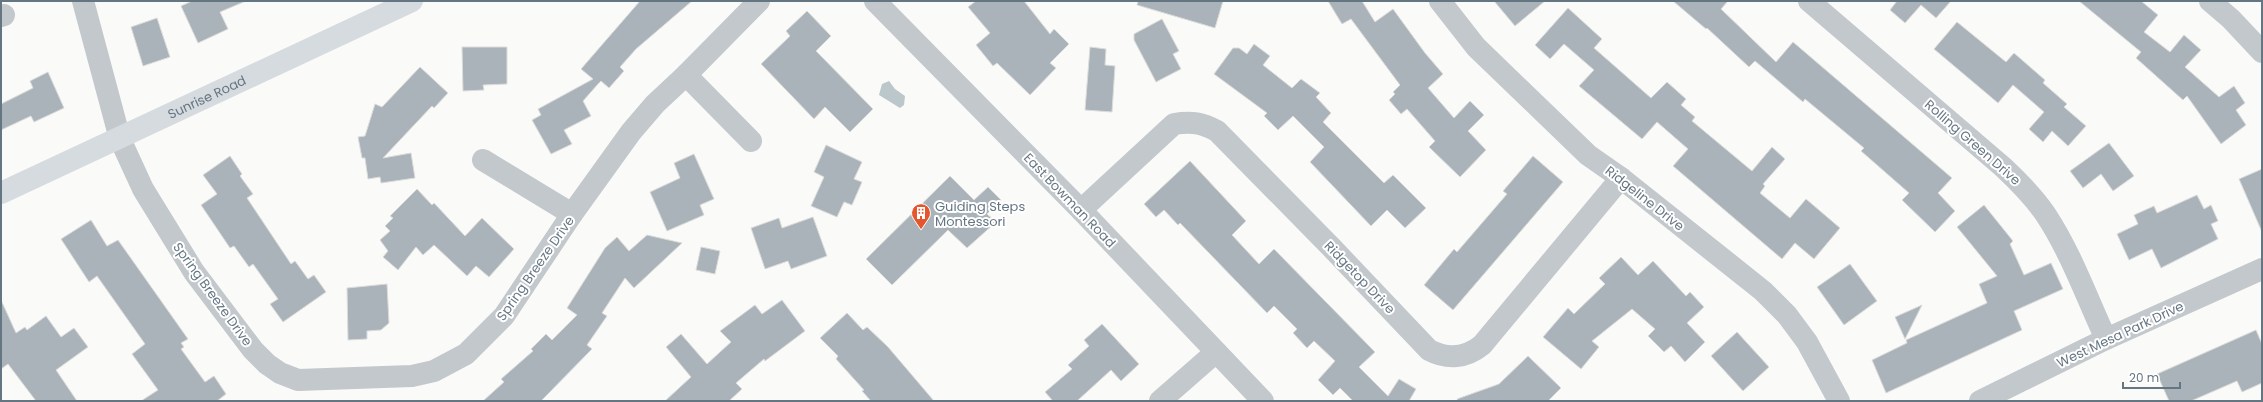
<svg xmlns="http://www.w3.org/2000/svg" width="2263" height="402" viewBox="0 0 2263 402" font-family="Poppins,sans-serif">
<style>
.water{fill:#bbc7cb}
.building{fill:#aab3b9;stroke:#dcdcda}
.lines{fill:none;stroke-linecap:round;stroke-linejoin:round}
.minor{stroke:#c3c8cc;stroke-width:22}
.major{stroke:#d6dbdf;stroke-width:22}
.labels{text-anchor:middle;stroke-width:4;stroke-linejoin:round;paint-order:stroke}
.street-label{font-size:13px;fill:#657683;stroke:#fff}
.poi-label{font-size:13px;fill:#657683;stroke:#fff;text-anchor:start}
</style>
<rect width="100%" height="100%" fill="#fafaf8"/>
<!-- water -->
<path class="water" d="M889 81 895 89 905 96 904 105 900 108 879 95 882 84Z"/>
<!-- building -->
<g class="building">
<path d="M192 1H246L220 12 228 29 198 43 181 6Z"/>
<path d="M640 1H692L636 49 620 67 624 71 609 88 601 81 598 84 583 101 591 116 564 130 572 144 551 154 532 120 541 115 538 109 593 79 581 69Z"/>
<path d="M976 1H1024L1050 34 1054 29 1069 44 1050 63 1056 68 1030 95 997 63 993 66 976 45 990 33 968 7Z"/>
<path d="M1138 1H1223L1215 28 1137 5Z"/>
<path d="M1328 1H1362L1375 22 1393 9 1425 53 1443 74 1428 88 1454 118 1470 101 1484 115 1468 131 1486 150 1460 177 1429 147 1435 141 1407 109 1401 114 1389 100 1395 94 1393 92 1400 85 1351 19 1342 24Z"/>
<path d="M1494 1H1545L1515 26Z"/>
<path d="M1673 1H1728L1721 9 1776 62 1793 42 1952 178 1938 193 1955 211 1935 232 1902 200 1909 193 1861 151 1864 148 1805 99 1803 102 1755 61 1749 67 1707 28 1706 29Z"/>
<path d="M1897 1H1951L1936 18 1921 5 1905 23 1890 10Z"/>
<path d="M2079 1H2141L2158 15 2144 32 2170 52 2184 35 2201 50 2185 67 2219 97 2234 86 2245 103 2236 110 2246 125 2221 144 2187 96 2183 100 2136 58 2141 52Z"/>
<path d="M1568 8 1602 39 1594 48 1651 98 1667 82 1686 99 1681 105 1695 117 1692 121 1752 171 1772 147 1785 159 1763 184 1765 186 1760 193 1790 218 1806 199 1840 228 1814 259 1795 243 1782 259 1673 166 1688 149 1657 122 1642 139 1579 86 1594 70 1564 44 1550 59 1535 45Z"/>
<path d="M807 11 831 36 816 51 873 109 850 132 825 107 814 119 761 64 790 36 786 31Z"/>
<path d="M157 18 170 57 143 66 131 27Z"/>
<path d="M1162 19 1179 51 1173 54 1181 69 1156 82 1134 40V34Z"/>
<path d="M1957 22 2006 62 2014 53 2045 80 2043 83 2067 104 2064 107 2086 126 2068 146 2052 131 2043 142 2029 129 2044 112 2013 85 1998 103 1934 49Z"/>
<path d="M1254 44 1270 56 1263 65 1292 88 1301 79 1320 93 1316 97 1331 113 1323 122 1384 183 1393 175 1426 208 1405 228 1387 210 1371 226 1310 162 1324 147 1293 116 1278 130 1264 116 1267 113 1214 74 1233 48H1239L1247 54Z"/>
<path d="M462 47H507V84L483 85 484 90 463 91Z"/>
<path d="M1090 47 1106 49 1105 65 1115 66 1112 112 1085 110Z"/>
<path d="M420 67 448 93 434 108 432 106 383 158 411 153 415 178 381 183 380 177 368 179 365 158H362L358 137 365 136 375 104 382 107Z"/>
<path d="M48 72 64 108 34 122 31 116 1 130V104L33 88 30 81Z"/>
<path d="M2109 143 2134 176 2113 191 2101 174 2083 188 2070 171Z"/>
<path d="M826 145 862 162 854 179 862 182 852 205 844 202 837 217 811 206 824 177 814 172Z"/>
<path d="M694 154 714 199 700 205 704 215 667 231 650 192 680 178 674 163Z"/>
<path d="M230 156 242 174 240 176 253 194 247 198 291 264 295 261 308 279 314 275 326 292 283 322 270 304 278 299 253 264 249 267 234 246 230 248 201 205 217 194 203 175Z"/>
<path d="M1533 156 1563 182 1453 310 1424 285 1454 249 1457 252 1507 194 1503 191Z"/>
<path d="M1190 161 1246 221 1232 235 1259 264 1274 249 1375 352 1359 367 1388 396 1399 379 1416 389 1409 401H1353L1340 388 1333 395 1318 380 1335 361 1314 341 1307 348 1293 333 1297 329 1274 306 1267 313 1180 223 1178 225 1164 210 1156 217 1144 204Z"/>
<path d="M2262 169V232L2239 179Z"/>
<path d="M950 176 974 200 988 187 1001 200 987 214 996 222 967 248 948 230 892 285 866 259Z"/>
<path d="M417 189 432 205 434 203 465 236 482 218 514 249 489 277 476 266 467 276 434 245 423 255 416 247 398 270 383 257 388 251 380 240 390 231 385 226 393 218 390 216Z"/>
<path d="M2197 195 2204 209 2211 205 2218 221 2211 224 2218 239 2161 268 2152 249 2129 260 2117 234 2138 224 2134 215 2154 206 2157 213Z"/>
<path d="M1984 205 2013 241 2010 244 2024 275 2051 263 2063 289 2014 311 2022 330 1886 393 1872 360 1907 343 1906 340 1987 303 1979 284 1997 276 1957 227Z"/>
<path d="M813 217 827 256 791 269 788 261 765 269 751 228 779 218 782 228Z"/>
<path d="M91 220 107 246 118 240 188 339 181 343 184 347 181 349 205 382 214 376 226 394 217 401H141L158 390 132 354 145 344 97 276 89 282 61 239Z"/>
<path d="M647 235 682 243 634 288 625 278 602 313 607 316 587 345 592 349 541 401H483L504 382 501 379 533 351 531 349 546 334 552 340 577 315 567 308 605 248 617 237 629 251Z"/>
<path d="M701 247 720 251 715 274 696 270Z"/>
<path d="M1621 257 1638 275 1653 261 1686 296 1690 292 1704 307 1687 323 1705 342 1685 362 1671 346 1664 352 1648 336 1655 329 1632 309 1592 341 1599 347 1581 369 1543 337 1568 308 1574 314 1605 284 1599 278Z"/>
<path d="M1850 264 1877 301 1844 325 1817 287Z"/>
<path d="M387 284 389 323 381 330 367 331V339L348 340 347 288Z"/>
<path d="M1 300 16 333 25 327 27 330 46 316 61 337 74 328 88 347 56 370 77 401H36L8 364 1 369Z"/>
<path d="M782 300 805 331 765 361 764 359 736 383 742 389 729 401H665L691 377 666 347 681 334 707 364 731 342 720 331 755 305 762 314Z"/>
<path d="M1922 305 1905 339 1895 317Z"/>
<path d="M847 313 863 330 867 327 888 347 934 401H871L862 391 864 390 836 359 838 356 820 338Z"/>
<path d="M1102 324 1139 364 1121 381 1111 370 1077 401H1053L1045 392 1072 369 1068 365 1089 346 1084 340Z"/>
<path d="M2256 330 2262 344V383L2242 392 2237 381 2191 401H2169L2157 374Z"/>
<path d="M1737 332 1769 367 1743 391 1711 356Z"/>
<path d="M1528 356 1561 388 1548 401H1458L1457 399 1499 384Z"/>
</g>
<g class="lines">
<!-- minor -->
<g class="minor">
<path d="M83 1 120 139 143 189 194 272 253 350 267 364 280 373 298 380 412 376 434 371 466 354 504 316 572 214 631 132 655 104 686 75 759 1"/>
<path d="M875 1 1081 210 1263 401"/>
<path d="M1440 1 1476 47 1588 155 1621 178 1763 291 1787 315 1807 342 1839 401"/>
<path d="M1809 1 2003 167C2019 182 2034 197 2046 215 2071 253 2087 298 2106 339"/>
<path d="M2210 1 2231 19 2262 52"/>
<path d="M1 16 4 15"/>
<path d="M686 75 751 141"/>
<path d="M483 160 572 214"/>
<path d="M1081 210 1174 124C1192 121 1202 123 1217 131L1332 248 1429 350C1448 360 1466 358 1482 345L1621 178"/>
<path d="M1160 401 1216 352"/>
<path d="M1980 401 2106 339 2262 269"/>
</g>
<!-- major -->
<path class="major" id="s1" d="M1 193 412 1"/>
</g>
<!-- icons -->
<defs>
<g id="building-pin" transform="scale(1)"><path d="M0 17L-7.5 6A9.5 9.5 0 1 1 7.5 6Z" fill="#e4572e" stroke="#fff"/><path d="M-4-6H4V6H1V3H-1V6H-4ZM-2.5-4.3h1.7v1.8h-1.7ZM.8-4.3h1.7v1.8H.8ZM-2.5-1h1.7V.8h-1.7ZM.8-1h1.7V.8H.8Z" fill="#fff"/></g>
</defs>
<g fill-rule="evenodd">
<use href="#building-pin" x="921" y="213"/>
</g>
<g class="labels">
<!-- street labels -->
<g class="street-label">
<text dy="5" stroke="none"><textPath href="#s1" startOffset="227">Sunrise Road</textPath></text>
<text transform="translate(1973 142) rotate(41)" y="5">Rolling Green Drive</text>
<text transform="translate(1645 198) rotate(38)" y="5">Ridgeline Drive</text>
<text transform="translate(1070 200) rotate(46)" y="5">East Bowman Road</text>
<text transform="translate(535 268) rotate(-55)" y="5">Spring Breeze Drive</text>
<text transform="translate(1360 277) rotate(46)" y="5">Ridgetop Drive</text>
<text transform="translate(213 294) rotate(54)" y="5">Spring Breeze Drive</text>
<text transform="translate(2120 334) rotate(-25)" y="5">West Mesa Park Drive</text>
</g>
<!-- poi labels -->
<g class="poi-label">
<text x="935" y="211">Guiding Steps<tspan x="935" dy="15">Montessori</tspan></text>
</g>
</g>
<!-- border -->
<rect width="2263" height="402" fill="none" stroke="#657683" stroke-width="4"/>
<!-- scale -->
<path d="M2123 382v6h57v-6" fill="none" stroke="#657683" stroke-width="2"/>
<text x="2129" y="382" font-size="12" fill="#657683" stroke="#ffffff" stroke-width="3" paint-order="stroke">20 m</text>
</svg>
